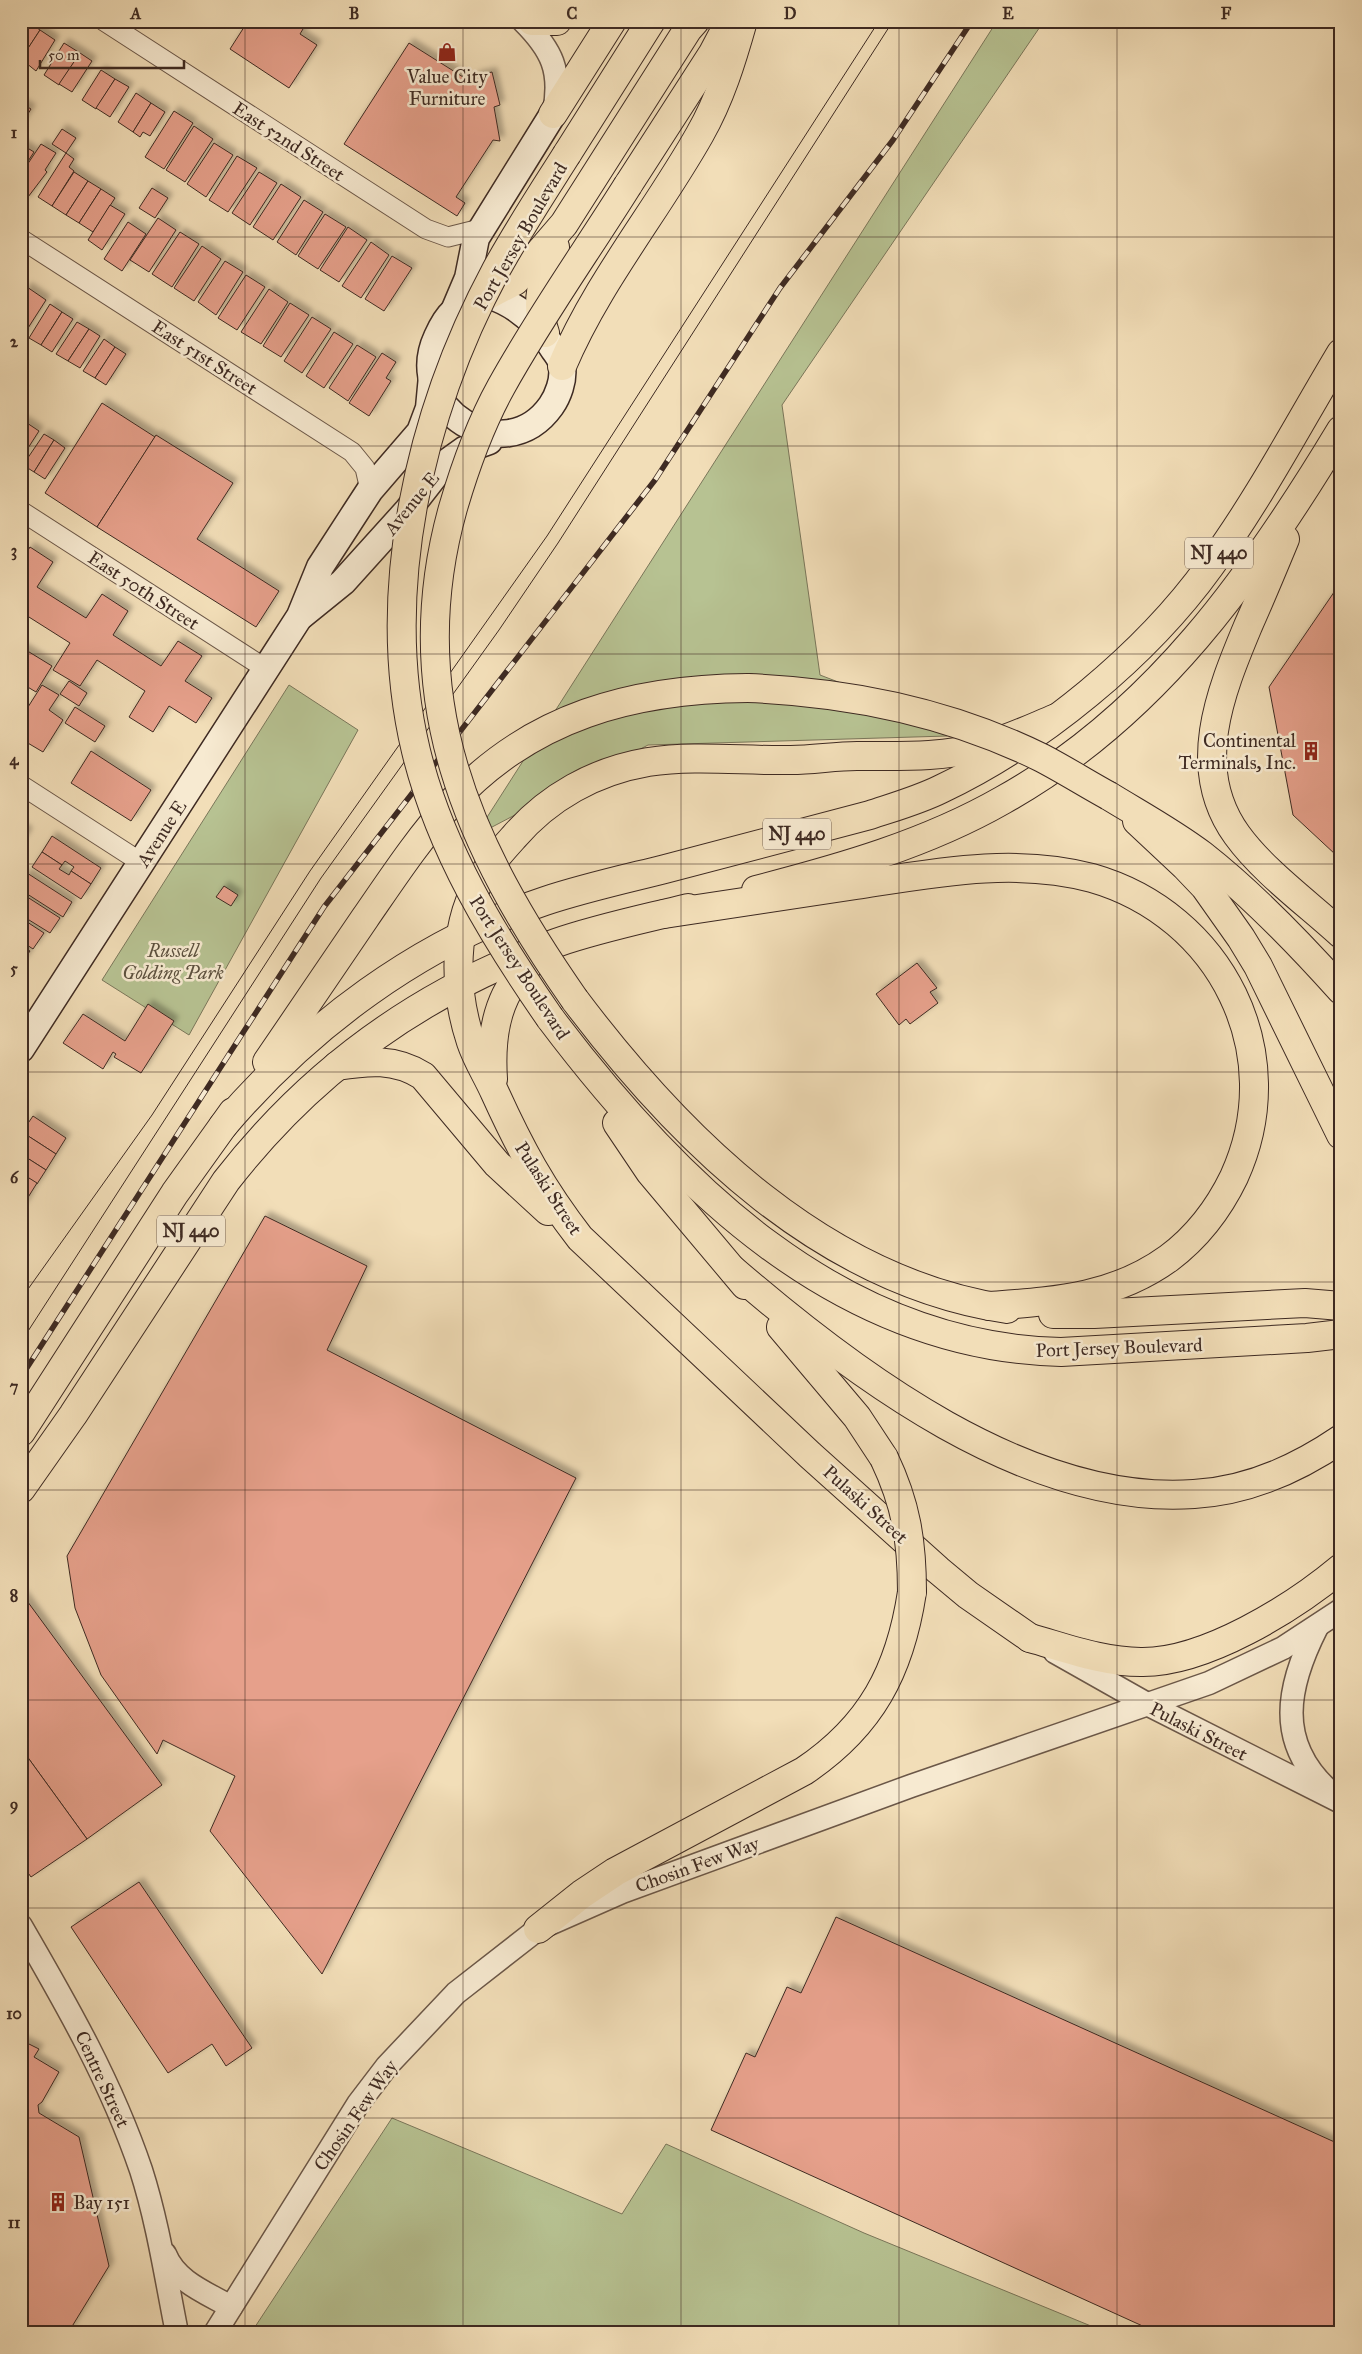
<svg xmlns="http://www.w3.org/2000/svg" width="1362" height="2354" viewBox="0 0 1362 2354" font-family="'IM FELL Great Primer',serif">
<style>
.green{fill:#b7c292;stroke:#7a765a}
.building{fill:#e6a08b;stroke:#3e2a22;filter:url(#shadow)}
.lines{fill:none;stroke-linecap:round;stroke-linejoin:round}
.minor-casing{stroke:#6b5748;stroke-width:21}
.tertiary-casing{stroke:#6b5748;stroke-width:25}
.secondary-casing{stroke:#3e2a22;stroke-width:29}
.trunk-casing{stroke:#3e2a22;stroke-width:30}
.motorway-casing{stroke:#3e2a22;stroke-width:30}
.minor{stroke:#f7ead1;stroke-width:19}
.tertiary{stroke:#f7ead1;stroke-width:22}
.secondary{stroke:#f7ead1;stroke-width:26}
.trunk{stroke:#f2deb8;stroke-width:28}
.motorway{stroke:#f2deb8;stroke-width:28}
.tram{stroke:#3e2a22;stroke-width:1}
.rail-casing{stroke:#3e2a22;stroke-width:5.5}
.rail{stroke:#f7ead1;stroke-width:4;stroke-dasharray:11;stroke-linecap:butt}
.trunk-bridge-casing{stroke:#3e2a22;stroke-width:30;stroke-linecap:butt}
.motorway-bridge-casing{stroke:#3e2a22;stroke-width:30;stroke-linecap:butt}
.trunk-bridge{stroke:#f2deb8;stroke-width:28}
.motorway-bridge{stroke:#f2deb8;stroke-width:28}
.grid{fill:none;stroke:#3e2a22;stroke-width:1;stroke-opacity:0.55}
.labels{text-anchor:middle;stroke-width:5;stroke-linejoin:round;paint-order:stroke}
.shield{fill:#f7ead1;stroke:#766456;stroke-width:1}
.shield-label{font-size:18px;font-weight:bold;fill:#3e2a22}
.poi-label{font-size:19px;fill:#3e2a22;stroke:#f7ead1}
.street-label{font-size:19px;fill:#3e2a22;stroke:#f7ead1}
.park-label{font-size:19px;font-style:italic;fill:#5c503e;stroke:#f7ead1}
.neatline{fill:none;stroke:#3e2a22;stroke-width:2}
.grid-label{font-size:16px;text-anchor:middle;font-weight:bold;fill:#3e2a22}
</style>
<defs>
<filter id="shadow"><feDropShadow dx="4.5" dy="-4.5" stdDeviation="2.5" flood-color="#0004"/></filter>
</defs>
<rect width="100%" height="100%" fill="#f2deb8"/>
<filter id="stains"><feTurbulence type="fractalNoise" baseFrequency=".004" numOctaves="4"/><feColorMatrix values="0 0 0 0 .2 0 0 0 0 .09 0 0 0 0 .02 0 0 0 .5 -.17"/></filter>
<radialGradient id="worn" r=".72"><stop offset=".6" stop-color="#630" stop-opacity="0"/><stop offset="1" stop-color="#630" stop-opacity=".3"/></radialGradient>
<!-- green -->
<g class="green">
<path d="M997 21H1044L782 405 820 675 960 729 947 736 648 745 475 836Z"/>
<path d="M289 685 358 730 189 1035 102 980Z"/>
<path d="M392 2118 622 2214 666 2144 864 2233 1108 2333H251Z"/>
</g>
<!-- building -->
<g class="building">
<path d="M27 21 40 30 21 59V30Z"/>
<path d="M248 21H291L303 29 300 34 317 45 289 88 230 49Z"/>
<path d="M40 30 55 40 36 71 21 59Z"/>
<path d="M64 43 80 53 59 85 44 75Z"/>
<path d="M409 43 471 82H475L474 76 492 72 500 105 494 107 500 141 493 140 456 197 465 203 457 216 344 144Z"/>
<path d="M80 53 92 61 72 92 59 84Z"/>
<path d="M101 70 115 79 96 109 82 100Z"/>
<path d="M115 79 129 87 110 117 96 108Z"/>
<path d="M136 93 151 103 133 132 118 122Z"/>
<path d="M21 103 31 109 21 125Z"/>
<path d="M151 103 165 112 150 136 143 132 140 137 133 132Z"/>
<path d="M174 111 193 123 164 169 145 157Z"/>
<path d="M194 126 213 139 185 182 166 170Z"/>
<path d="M62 129 76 138 66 153 52 144Z"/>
<path d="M214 143 233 155 206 197 187 184Z"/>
<path d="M21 144 34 152 21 172Z"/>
<path d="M41 144 56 153 45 170 47 172 25 201 21 199V174Z"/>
<path d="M66 153 74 159 69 167 74 171 52 206 38 197Z"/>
<path d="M237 156 257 168 228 212 209 200Z"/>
<path d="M74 172 88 181 66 215 52 206Z"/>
<path d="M259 172 277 183 250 225 232 213Z"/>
<path d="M88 181 101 189 79 223 66 215Z"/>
<path d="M281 184 301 197 273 240 253 227Z"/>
<path d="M152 188 168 198 155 218 139 208Z"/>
<path d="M101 189 115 198 93 232 79 223Z"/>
<path d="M304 200 323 212 296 255 277 242Z"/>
<path d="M110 205 125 214 102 250 88 240Z"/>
<path d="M325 214 346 227 318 269 298 256Z"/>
<path d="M158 218 176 230 149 272 130 260Z"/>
<path d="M128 222 146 234 122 271 104 259Z"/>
<path d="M348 227 367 240 339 282 320 270Z"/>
<path d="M180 232 199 244 172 287 152 274Z"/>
<path d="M371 242 389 255 361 298 342 286Z"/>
<path d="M202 246 221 259 194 301 174 288Z"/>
<path d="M392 256 412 268 384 311 365 299Z"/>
<path d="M225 261 243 272 216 315 198 302Z"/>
<path d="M246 275 265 287 237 330 218 318Z"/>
<path d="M27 287 46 300 21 339V296Z"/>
<path d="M269 289 288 302 261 344 241 332Z"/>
<path d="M290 303 309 315 281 357 263 346Z"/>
<path d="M50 304 62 312 41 345 29 338Z"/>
<path d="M62 312 73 319 52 352 41 345Z"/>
<path d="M312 317 331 329 302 373 284 361Z"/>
<path d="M77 322 89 329 68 361 56 354Z"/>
<path d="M89 329 100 336 80 368 68 361Z"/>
<path d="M334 332 353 344 324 388 306 376Z"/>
<path d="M104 339 115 347 95 378 83 371Z"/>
<path d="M357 345 376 357 348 401 329 388Z"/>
<path d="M115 347 126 354 106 385 95 378Z"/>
<path d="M382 353 396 362 386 378 391 381 369 416 349 403Z"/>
<path d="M102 403 155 437 97 527 45 493Z"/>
<path d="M21 420 27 423 21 431Z"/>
<path d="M27 423 39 431 21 459V431Z"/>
<path d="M44 434 54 440 34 472 23 465Z"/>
<path d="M156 435 233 483 197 539 279 591 256 627 97 527Z"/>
<path d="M54 440 65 448 45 479 34 472Z"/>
<path d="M30 547 53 562 37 587 86 618 102 594 128 611 113 635 161 666 178 641 202 656 185 681 212 698 196 723 169 706 153 732 129 717 145 691 97 660 80 686 53 670 70 643 21 612V561Z"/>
<path d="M1341 582V849L1336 855 1293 815 1269 687Z"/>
<path d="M21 647 52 666 36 692 21 683Z"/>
<path d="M69 681 87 693 79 706 60 694Z"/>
<path d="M42 685 59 695 49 710 63 720 43 752 21 739V718Z"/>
<path d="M75 707 105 726 95 742 65 723Z"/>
<path d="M91 751 151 790 131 821 71 783Z"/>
<path d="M21 827 28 832 21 843Z"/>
<path d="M52 836 101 868 91 884 71 871 74 867 65 861 62 865 42 852Z"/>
<path d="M42 852 62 865 59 869 69 875 71 871 91 884 81 899 32 867Z"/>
<path d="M27 873 72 902 63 917 21 890V882Z"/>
<path d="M224 886 238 895 231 906 216 897Z"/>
<path d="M21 893 60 918 50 933 21 915Z"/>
<path d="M21 918 44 933 33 949 21 941Z"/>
<path d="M21 946 30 951 21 964Z"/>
<path d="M917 963 937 988 930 992 938 1003 910 1024 906 1019 899 1025 876 994Z"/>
<path d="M148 1004 174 1021 141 1073 114 1057 116 1054 113 1052 103 1069 63 1043 83 1014 125 1041Z"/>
<path d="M33 1116 66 1138 56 1154 22 1132Z"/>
<path d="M22 1132 56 1154 46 1170 21 1154Z"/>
<path d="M21 1154 46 1170 37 1184 21 1173Z"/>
<path d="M21 1173 37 1183 27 1199 21 1195Z"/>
<path d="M21 1195 28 1199 21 1209Z"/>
<path d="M265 1216 367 1266 327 1350 576 1478 322 1974 210 1831 235 1776 163 1740 157 1754 101 1675 75 1608 67 1556Z"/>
<path d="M22 1594 162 1785 87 1839 21 1748Z"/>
<path d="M21 1748 87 1839 31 1877 21 1863Z"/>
<path d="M139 1882 252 2048 226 2066 212 2044 168 2073 71 1927Z"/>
<path d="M836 1917 1339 2144 1341 2140V2333H1158L711 2130 746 2053 755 2057 787 1987 801 1993Z"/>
<path d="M21 2040 39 2049 34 2057 59 2072 42 2102 38 2105 39 2113 79 2137 109 2266 68 2333H21Z"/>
</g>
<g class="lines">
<!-- minor casing -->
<g class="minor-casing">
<g id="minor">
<path d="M104 21 426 229 448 237 480 229"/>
<path d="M21 239 352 452 365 468 370 490"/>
<path d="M21 511 266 669"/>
<path d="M21 785 142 863"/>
</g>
</g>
<!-- tertiary casing -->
<g class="tertiary-casing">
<g id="tertiary">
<path d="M523 21C552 50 562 71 554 112"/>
<path d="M1317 1627C1287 1686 1275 1742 1329 1791"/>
<path d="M1055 1652 1147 1704 1341 1802"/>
<path d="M21 1926C68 2007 111 2082 141 2170 158 2223 166 2278 177 2333"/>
<path d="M165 2254C176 2282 207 2293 231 2307"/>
<path d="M215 2333 358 2104 387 2066 456 1993 538 1929 622 1892 911 1786 1209 1683 1283 1648 1341 1610"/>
</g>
</g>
<!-- secondary casing -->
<g class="secondary-casing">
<g id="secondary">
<path d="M488 295C517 304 539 325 554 350 557 354 562 361 562 367 564 380 558 396 551 406 504 472 404 408 437 337 441 328 447 317 454 311 463 303 477 299 488 295Z"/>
<path d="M454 311 468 278 476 238 553 114"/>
<path d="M301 616 343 582 408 510 443 465 464 450 489 441"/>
<path d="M21 1049 300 616 320 567 355 513 370 490 420 432 429 408 432 376"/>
</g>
</g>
<!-- trunk casing -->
<g class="trunk-casing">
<g id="trunk">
<path d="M1285 539C1273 568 1261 597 1248 626 1220 693 1189 769 1237 835 1263 871 1307 903 1341 934"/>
<path d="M1137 821 1185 866 1205 887 1241 938 1258 966 1341 1135"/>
<path d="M756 890C841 868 926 844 1003 800 1155 715 1253 576 1341 430"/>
<path d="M267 1062C300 1014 332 966 365 918 392 879 418 839 451 803 531 716 633 689 748 688"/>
<path d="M337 1066C368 1061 395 1058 423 1076L497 1164 548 1211"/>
<path d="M493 1079C490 1034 497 988 536 959"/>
<path d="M223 1126C308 1026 419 943 545 901 584 888 625 879 665 869 734 851 802 833 870 815 894 807 919 800 941 789 1040 742 1146 655 1210 566 1258 501 1299 423 1341 353"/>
<path d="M21 1432 175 1193 233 1112"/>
<path d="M21 1489 73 1415 226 1181C312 1070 424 990 556 943 599 928 644 919 688 908"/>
<path d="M1030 1638 968 1595 938 1570 810 1455 580 1238C542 1189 520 1148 495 1093 487 1075 477 1060 471 1042 453 988 452 922 484 874 492 861 503 849 513 838 548 797 595 771 648 762 696 755 743 761 791 760 813 760 835 756 857 756 901 756 942 758 984 746 1009 739 1032 728 1056 718"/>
</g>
</g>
<!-- motorway casing -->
<g class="motorway-casing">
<g id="motorway">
<path d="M532 21H557"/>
<path d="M553 114 612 21"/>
<path d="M567 154 651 21"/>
<path d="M628 185 713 53 730 21"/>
<path d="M488 295 515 281 564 224 688 29 695 21"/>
<path d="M545 333C534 302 543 276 555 247"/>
<path d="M562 366C597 283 656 212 700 134 720 99 732 60 743 21"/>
<path d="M1109 796C1140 815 1173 833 1202 855 1253 895 1298 942 1341 990"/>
<path d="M664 914C728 904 792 895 856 885 934 873 1015 857 1092 878 1221 915 1291 1053 1234 1177 1219 1208 1197 1237 1169 1258 1114 1298 1055 1301 990 1306"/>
<path d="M575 1000C682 1142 825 1282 1007 1309"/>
<path d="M550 1018C675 1184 839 1347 1061 1352L1307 1338 1341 1334"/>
<path d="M617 1123 650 1172 745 1285"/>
<path d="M733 1270C852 1373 1028 1506 1194 1494 1248 1491 1297 1469 1341 1439"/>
<path d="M1053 1314H1094L1305 1303 1341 1306"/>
<path d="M781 1327 857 1417 884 1458"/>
<path d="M1030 1638C1066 1648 1103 1662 1141 1662 1205 1663 1293 1608 1341 1568"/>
<path d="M538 1929 582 1894 615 1872 804 1771C871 1726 900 1671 912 1592"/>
</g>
</g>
<!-- minor -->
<use href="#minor" class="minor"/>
<!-- tertiary -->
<use href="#tertiary" class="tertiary"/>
<!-- secondary -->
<use href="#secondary" class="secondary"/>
<!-- trunk -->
<use href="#trunk" class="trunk"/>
<!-- motorway -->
<use href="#motorway" class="motorway"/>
<!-- tram -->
<g class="tram">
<path d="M21 1299 152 1115 310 871 547 536 879 21"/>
<path d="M21 1342 321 878 499 630 558 543 893 21"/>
</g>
<!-- rail casing -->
<g class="rail-casing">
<path id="rail" d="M21 1377 324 907 655 480 780 288 893 140 972 21"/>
</g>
<!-- rail -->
<use href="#rail" class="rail"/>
<!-- trunk-bridge casing -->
<g class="trunk-bridge-casing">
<path id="trunk-bridge" d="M748 688C849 692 951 713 1042 758 1065 770 1087 784 1109 796"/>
</g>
<!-- motorway-bridge casing -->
<g class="motorway-bridge-casing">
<g id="motorway-bridge">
<path d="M575 1000C468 847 400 697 453 508 465 467 480 425 501 387 539 318 586 252 628 185"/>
<path d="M550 1018C493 936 440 849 416 751 378 592 420 412 496 270 518 230 543 192 567 154"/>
<path d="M884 1458C906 1504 912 1541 912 1592"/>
</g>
</g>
<!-- trunk-bridge -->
<use href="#trunk-bridge" class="trunk-bridge"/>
<!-- motorway-bridge -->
<use href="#motorway-bridge" class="motorway-bridge"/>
</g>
<!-- grid -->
<path class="grid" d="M245 21V2333M463 21V2333M681 21V2333M899 21V2333M1117 21V2333M21 237H1341M21 446H1341M21 654H1341M21 864H1341M21 1072H1341M21 1282H1341M21 1490H1341M21 1700H1341M21 1908H1341M21 2118H1341"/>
<!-- icons -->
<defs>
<g id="shop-bare" transform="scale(1.5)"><path d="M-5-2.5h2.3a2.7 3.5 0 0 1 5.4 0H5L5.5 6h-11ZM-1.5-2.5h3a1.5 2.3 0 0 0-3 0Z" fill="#8f2418" stroke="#f7ead1" stroke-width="2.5" paint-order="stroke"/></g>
<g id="building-bare" transform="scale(1.5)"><path d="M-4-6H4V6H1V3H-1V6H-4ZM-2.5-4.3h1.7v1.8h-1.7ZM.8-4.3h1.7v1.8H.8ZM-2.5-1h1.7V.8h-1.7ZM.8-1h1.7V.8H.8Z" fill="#8f2418" stroke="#f7ead1" stroke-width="2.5" paint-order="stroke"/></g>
</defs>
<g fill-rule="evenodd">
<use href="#shop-bare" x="447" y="52"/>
<use href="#building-bare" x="1311" y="751"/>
<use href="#building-bare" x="58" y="2202"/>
</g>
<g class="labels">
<!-- shield labels -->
<g class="shield">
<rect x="1185" y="537.5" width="68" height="31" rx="4"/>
<rect x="763" y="818.5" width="68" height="31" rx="4"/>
<rect x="157" y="1215.5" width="68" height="31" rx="4"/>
</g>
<g class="shield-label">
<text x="1219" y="559">NJ 440</text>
<text x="797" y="840">NJ 440</text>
<text x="191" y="1237">NJ 440</text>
</g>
<!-- poi labels -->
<g class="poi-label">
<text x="447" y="83">Value City<tspan x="447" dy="22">Furniture</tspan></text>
<text x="1296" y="747" text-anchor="end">Continental<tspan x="1296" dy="22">Terminals, Inc.</tspan></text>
<text x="73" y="2209" text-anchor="start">Bay 151</text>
</g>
<!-- street labels -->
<g class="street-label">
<text transform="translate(289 141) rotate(33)" y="7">East 52nd Street</text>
<text transform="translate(520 236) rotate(-60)" y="7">Port Jersey Boulevard</text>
<text transform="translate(205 357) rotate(33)" y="7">East 51st Street</text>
<text transform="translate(411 503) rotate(-51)" y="7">Avenue E</text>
<text transform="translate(144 590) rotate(33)" y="7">East 50th Street</text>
<text transform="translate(161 833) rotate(-57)" y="7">Avenue E</text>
<text transform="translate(520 967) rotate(57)" y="7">Port Jersey Boulevard</text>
<text transform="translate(549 1188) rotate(57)" y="7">Pulaski Street</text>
<text transform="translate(1119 1347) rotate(-2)" y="7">Port Jersey Boulevard</text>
<text transform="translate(866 1504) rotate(42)" y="7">Pulaski Street</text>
<text transform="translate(1199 1731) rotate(27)" y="7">Pulaski Street</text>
<text transform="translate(697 1864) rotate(-20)" y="7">Chosin Few Way</text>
<text transform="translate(103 2079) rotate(65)" y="7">Centre Street</text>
<text transform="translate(355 2115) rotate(-55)" y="7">Chosin Few Way</text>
</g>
<!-- park labels -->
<g class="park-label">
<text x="173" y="957">Russell<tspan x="173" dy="22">Golding Park</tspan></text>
</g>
</g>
<!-- margin -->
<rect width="1362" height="2354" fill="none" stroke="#f2deb8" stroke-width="55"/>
<!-- scale -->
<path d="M40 60v8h144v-8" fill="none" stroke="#3e2a22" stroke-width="2.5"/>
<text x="48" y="60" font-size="15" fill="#3e2a22" stroke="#f7ead1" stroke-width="4" paint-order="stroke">50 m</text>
<rect x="28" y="28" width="1306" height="2298" class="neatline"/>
<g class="grid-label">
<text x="136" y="19">A</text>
<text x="354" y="19">B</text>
<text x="572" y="19">C</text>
<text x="790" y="19">D</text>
<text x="1008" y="19">E</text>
<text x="1226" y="19">F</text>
<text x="14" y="138">1</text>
<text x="14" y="347">2</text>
<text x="14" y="556">3</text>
<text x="14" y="765">4</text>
<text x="14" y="974">5</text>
<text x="14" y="1183">6</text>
<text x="14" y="1392">7</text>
<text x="14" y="1601">8</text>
<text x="14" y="1810">9</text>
<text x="14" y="2019">10</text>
<text x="14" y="2228">11</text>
</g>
<rect width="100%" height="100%" filter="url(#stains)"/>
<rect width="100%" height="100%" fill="url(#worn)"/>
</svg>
